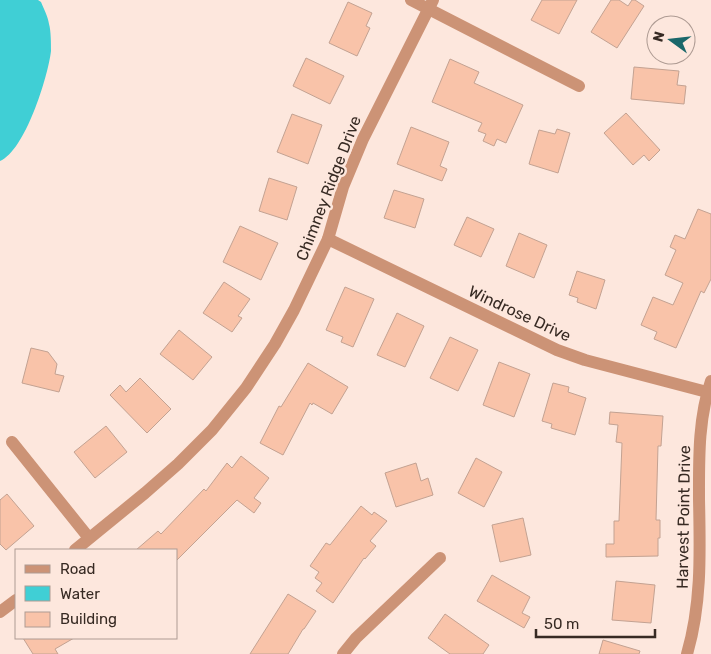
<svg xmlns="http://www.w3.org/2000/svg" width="711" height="654" viewBox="0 0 711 654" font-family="Rubik,sans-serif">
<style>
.water{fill:#40cfd5}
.building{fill:#f9c3a9;stroke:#c3a292}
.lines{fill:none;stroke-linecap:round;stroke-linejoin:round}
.minor{stroke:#cc9376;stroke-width:12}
.labels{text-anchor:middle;stroke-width:5;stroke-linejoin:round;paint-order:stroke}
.street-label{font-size:16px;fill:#372a23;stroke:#fde7dd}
</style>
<rect width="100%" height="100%" fill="#fde7dd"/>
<!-- water -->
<path class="water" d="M0 0H38L41 2C44 9 48 17 49 24 51 31 51 43 51 51 48 77 25 151 0 161Z"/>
<!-- building -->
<g class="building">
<path d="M542 0H577L559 34 531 20Z"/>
<path d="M611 0H619L628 6 632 0H635L644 6 617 48 591 32Z"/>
<path d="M348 2 372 13 366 26 370 28 357 56 329 43Z"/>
<path d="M306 58 344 76 330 104 293 86Z"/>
<path d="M450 59 479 72 474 83 523 105 506 143 497 139 494 146 483 141 486 134 478 131 482 123 432 102Z"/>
<path d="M634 67 679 71 677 85 686 86 684 104 631 99Z"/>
<path d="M626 113 660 150 649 161 644 155 633 165 604 133Z"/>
<path d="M292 114 322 125 308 164 277 152Z"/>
<path d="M411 127 449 142 440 166 447 169 442 181 397 164Z"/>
<path d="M557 129 570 133 558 173 529 164 539 130 555 134Z"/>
<path d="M269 178 297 187 287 220 259 211Z"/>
<path d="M394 190 424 199 415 228 384 218Z"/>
<path d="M698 209 711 214V279L704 293 701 291 676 348 654 339 657 332 641 325 653 297 673 305 683 283 665 275 676 250 670 247 675 235 685 239Z"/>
<path d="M467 217 494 229 481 257 454 245Z"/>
<path d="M240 226 278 243 261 280 223 262Z"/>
<path d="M519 233 547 245 534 278 506 266Z"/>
<path d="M577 271 605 280 596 309 577 302 578 298 569 295Z"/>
<path d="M224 282 250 299 238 316 242 318 232 332 203 313Z"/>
<path d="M345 287 374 299 353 347 341 342 343 337 326 330Z"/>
<path d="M397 313 424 326 405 367 377 355Z"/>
<path d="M179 330 212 357 193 380 160 354Z"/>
<path d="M450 337 478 350 458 391 430 378Z"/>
<path d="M31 348 48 352 57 364 55 374 64 376 59 392 22 383Z"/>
<path d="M499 362 530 374 514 417 483 405Z"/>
<path d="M308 363 348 387 332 414 313 403 312 405 310 403 283 455 260 443 279 406 281 407Z"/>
<path d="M140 378 171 409 147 433 110 395 120 385 126 392Z"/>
<path d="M553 383 569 387 568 392 586 398 575 435 551 428 552 424 542 421Z"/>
<path d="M610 412 663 416 661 446H658L656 520H660V538H658V556L606 557V544H614V521H619L622 443 616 442 618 425 609 424Z"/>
<path d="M106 426 127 452 95 478 74 452Z"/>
<path d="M241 456 269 478 254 498 261 503 254 513 237 500 176 561V550H136L158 531 161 534 204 489 206 491 227 463 232 468Z"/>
<path d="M476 458 502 472 484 507 458 493Z"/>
<path d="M416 463 421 481 428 478 433 495 396 507 385 473Z"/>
<path d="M7 494 34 526 6 550 0 544V500Z"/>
<path d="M361 506 372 515 374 512 387 521 370 541 376 546 365 559 364 558 333 603 316 591 322 583 315 578 319 572 310 566 326 543 330 545Z"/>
<path d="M523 518 531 555 500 562 492 525Z"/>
<path d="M492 575 530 597 522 613 530 617 524 628 477 601Z"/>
<path d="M616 581 655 585 651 623 612 620Z"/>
<path d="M288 594 316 611 304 629H303L288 654H250Z"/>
<path d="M445 614 489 645 483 654H450L428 638Z"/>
<path d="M23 638H74L55 649 58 654H33Z"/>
<path d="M603 640 640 651 639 654H599Z"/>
</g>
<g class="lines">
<!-- minor -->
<g class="minor">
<path d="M411 0 579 86"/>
<path d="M328 239 557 350 585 360 707 392"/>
<path d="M12 442 89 538"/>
<path d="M75 550 145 493 178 464 212 430 246 388 275 344 294 310 328 239 343 187 363 139 433 0"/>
<path d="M0 612 16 600"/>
<path d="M343 654 356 638 440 558"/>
<path d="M687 654C702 603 700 551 699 499 699 460 698 419 711 381"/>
</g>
</g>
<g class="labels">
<!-- street labels -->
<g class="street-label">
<text transform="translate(328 188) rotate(-69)" y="6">Chimney Ridge Drive</text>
<text transform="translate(520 313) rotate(25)" y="6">Windrose Drive</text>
<text transform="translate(683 517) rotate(-89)" y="6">Harvest Point Drive</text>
</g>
</g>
<!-- legend -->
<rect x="15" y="549" width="162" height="90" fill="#fde7dd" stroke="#ae9b93"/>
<rect x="25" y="565" width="25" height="8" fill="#cc9376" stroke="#ae9b93"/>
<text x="60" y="574" font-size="15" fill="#372a23">Road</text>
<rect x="25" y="586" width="25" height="15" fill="#40cfd5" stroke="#ae9b93"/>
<text x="60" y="599" font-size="15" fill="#372a23">Water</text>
<rect x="25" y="612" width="25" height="15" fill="#f9c3a9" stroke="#ae9b93"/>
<text x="60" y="624" font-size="15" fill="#372a23">Building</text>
<!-- north arrow -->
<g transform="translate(671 40) rotate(285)"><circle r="24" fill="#fde7dd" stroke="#ae9b93"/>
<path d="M0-4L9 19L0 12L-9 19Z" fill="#1a676a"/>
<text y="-8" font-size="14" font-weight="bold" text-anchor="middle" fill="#372a23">N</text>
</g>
<!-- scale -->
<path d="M536 629v8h119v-8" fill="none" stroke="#372a23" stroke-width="2.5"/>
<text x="544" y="629" font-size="15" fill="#372a23" stroke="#fde7dd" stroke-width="4" paint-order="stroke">50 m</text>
</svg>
